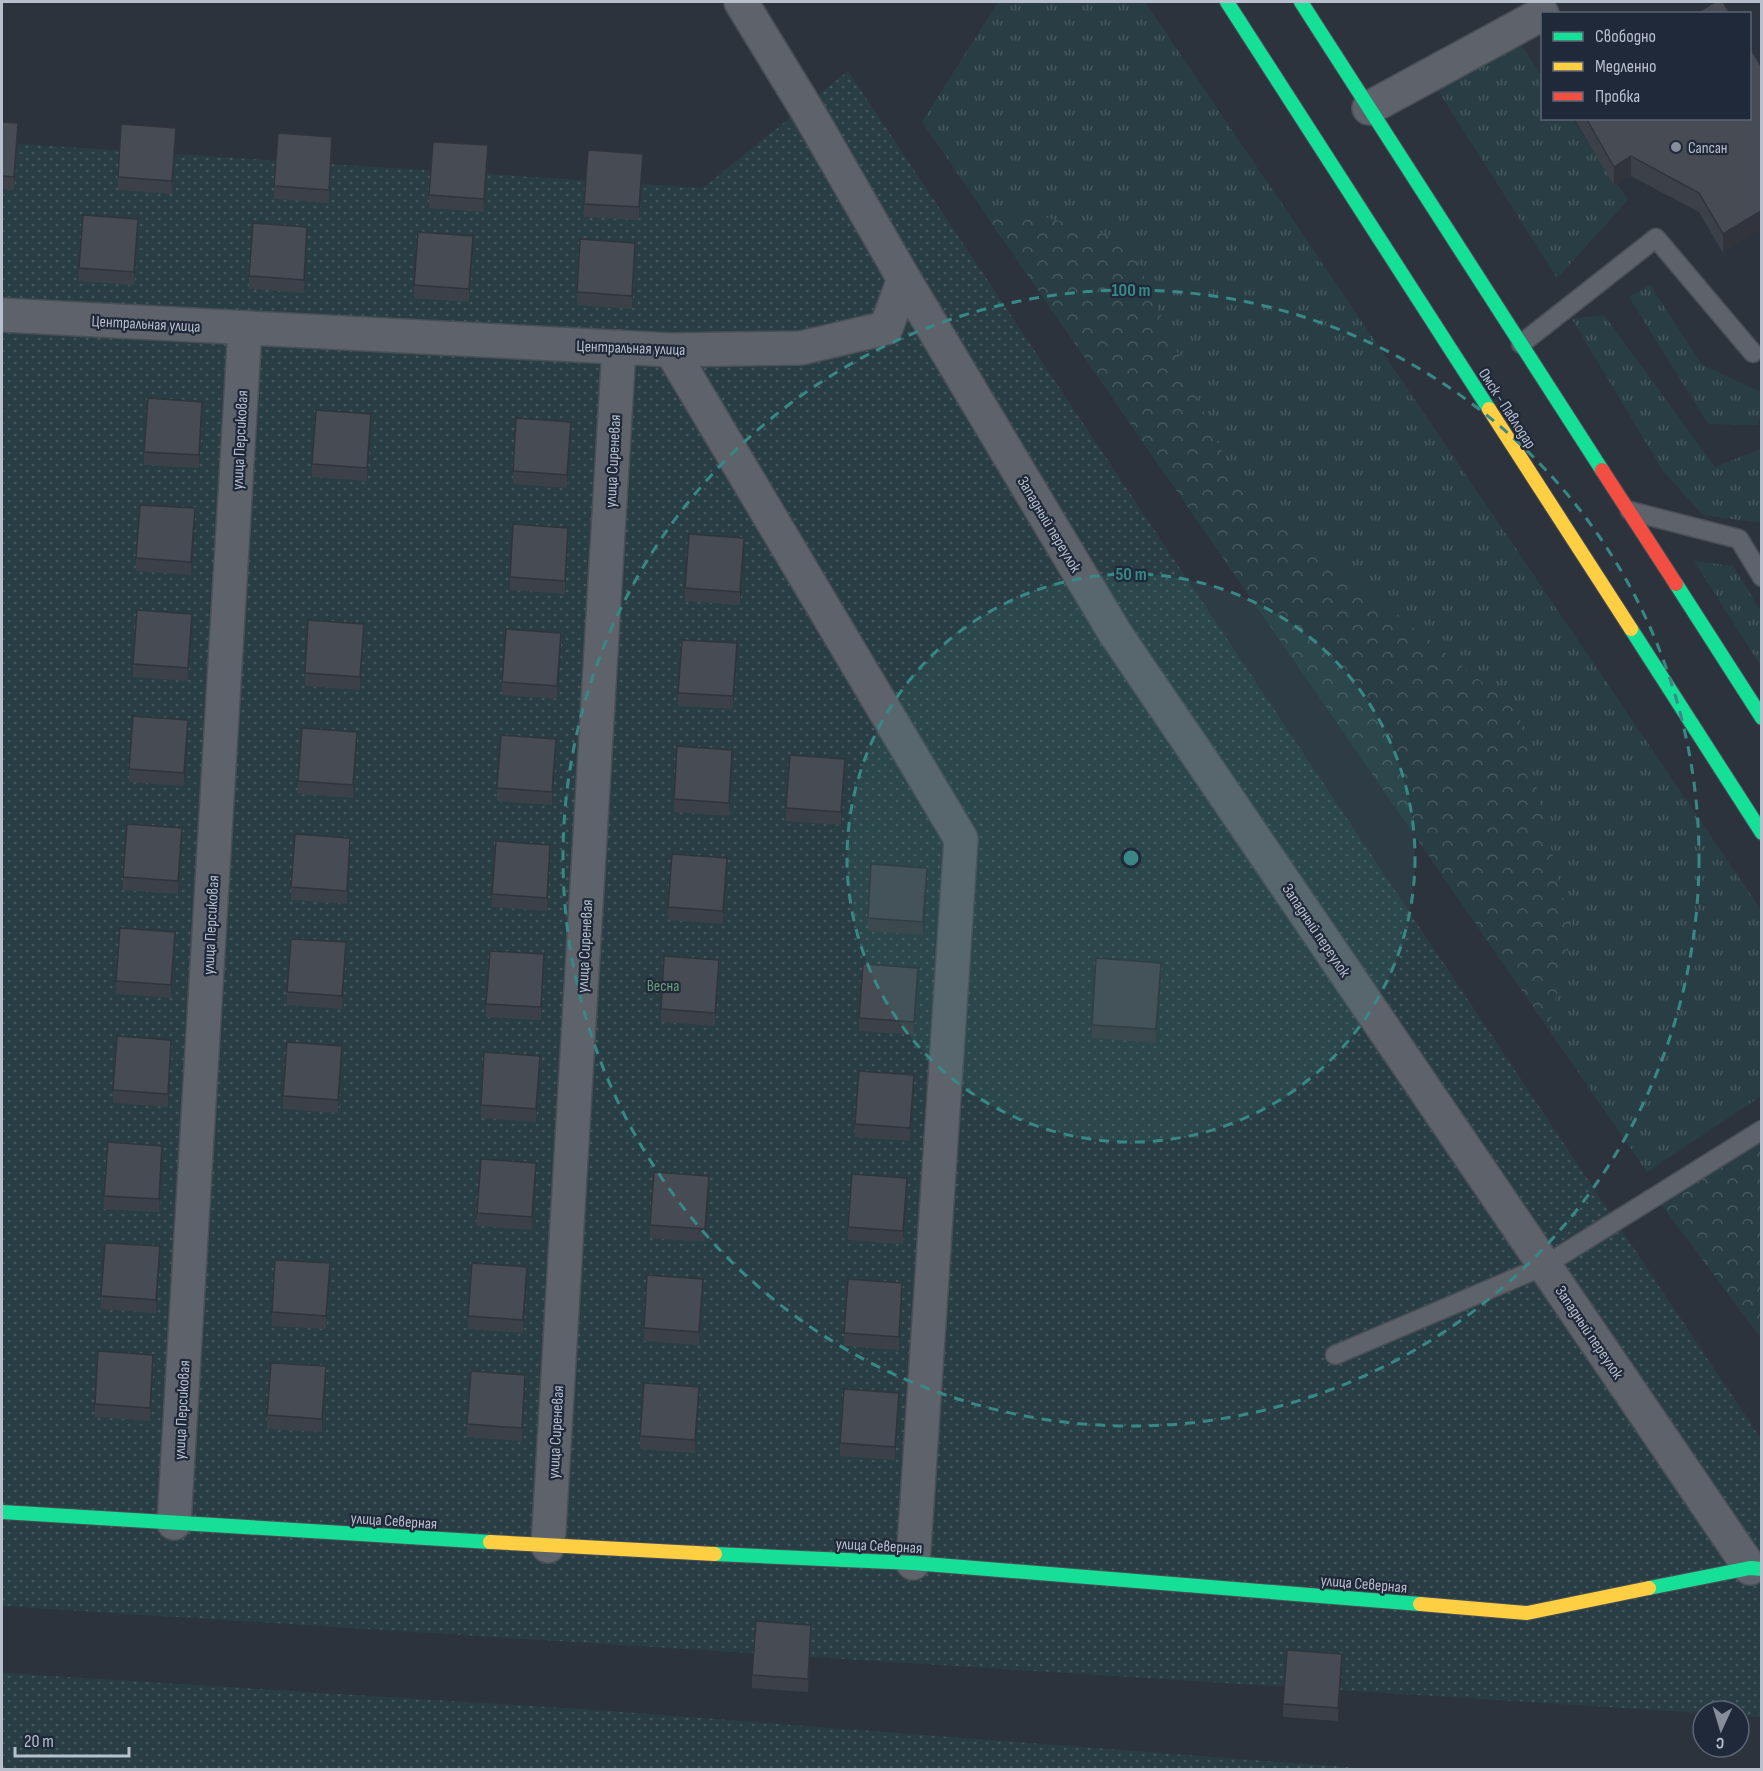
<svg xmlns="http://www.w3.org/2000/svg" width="1763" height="1771" viewBox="0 0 1763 1771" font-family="'Sofia Sans Condensed',sans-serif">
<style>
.grass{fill:url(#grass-tufts)}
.forest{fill:url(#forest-crowns)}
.garden{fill:url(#garden-dots)}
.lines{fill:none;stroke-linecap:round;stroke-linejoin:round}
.lane-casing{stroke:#4a4e56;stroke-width:21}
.street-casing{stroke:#4a4e56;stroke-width:36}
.fast-casing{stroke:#4a4e56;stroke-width:16}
.slow-casing{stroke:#4a4e56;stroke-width:16}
.jam-casing{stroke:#4a4e56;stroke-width:16}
.lane{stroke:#5d626b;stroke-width:18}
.street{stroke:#5d626b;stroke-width:33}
.fast{stroke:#16e098;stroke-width:14}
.slow{stroke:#ffcf43;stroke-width:14}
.jam{stroke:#f24e42;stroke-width:14}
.wall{fill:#3c4048}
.shaded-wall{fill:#31343b}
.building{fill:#464b54;stroke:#31343b;stroke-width:1.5}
.ring{fill:none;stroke:#398886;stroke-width:3;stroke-dasharray:10 8}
.poi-dot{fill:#878e9b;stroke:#1f2939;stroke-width:2}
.labels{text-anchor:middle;stroke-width:4.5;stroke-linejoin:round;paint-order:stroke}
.poi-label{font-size:16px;fill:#b8bfcd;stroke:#1f2939;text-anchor:start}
.street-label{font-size:16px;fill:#b8bfcd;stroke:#1f2939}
.park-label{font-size:16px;fill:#6e9f7c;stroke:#1f2939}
.centre{fill:#398886;stroke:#1f2939;stroke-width:3}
.ring-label{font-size:18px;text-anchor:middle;font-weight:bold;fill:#398886;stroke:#1f2939;stroke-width:4.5;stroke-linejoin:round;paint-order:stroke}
</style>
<defs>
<pattern id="grass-tufts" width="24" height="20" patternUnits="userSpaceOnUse" patternTransform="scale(1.5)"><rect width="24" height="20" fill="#293e44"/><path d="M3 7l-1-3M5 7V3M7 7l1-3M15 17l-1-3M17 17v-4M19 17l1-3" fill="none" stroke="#46585e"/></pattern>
<pattern id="forest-crowns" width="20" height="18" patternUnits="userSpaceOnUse" patternTransform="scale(1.5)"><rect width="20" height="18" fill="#293e44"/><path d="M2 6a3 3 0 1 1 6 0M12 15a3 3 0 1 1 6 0" fill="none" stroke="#46585e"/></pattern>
<pattern id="garden-dots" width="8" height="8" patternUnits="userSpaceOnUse" patternTransform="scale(1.5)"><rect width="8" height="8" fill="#293e44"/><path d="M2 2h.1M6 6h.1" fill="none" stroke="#46585e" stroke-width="1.8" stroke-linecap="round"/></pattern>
</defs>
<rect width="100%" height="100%" fill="#2d333d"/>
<!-- grass -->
<g class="grass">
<path d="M998 2H1145L1761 910V1096L1647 1172 922 122Z"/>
<path d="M1522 46 1542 77V118L1572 119 1628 200 1557 278 1434 84Z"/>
<path d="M1650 285 1702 365 1761 392V413L1758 425 1708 424 1629 297Z"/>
<path d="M1604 315 1715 467 1761 449V523L1703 515 1663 471 1572 319Z"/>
<path d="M1694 561 1733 566 1761 612V666Z"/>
</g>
<!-- forest -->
<g class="forest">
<path d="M1028 212 1128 241 1237 486 1518 711 1572 935 1548 1028 989 219Z"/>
<path d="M1761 1130V1338L1655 1196Z"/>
</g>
<!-- garden -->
<g class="garden">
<path d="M848 71 1761 1439V1717L1739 1716V1711H1703V1713L2 1606V143L703 188Z"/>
<path d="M2 1673 596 1710 1371 1769H2Z"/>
</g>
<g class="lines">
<!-- lane casing -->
<g class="lane-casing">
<g id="lane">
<path d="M1521 344 1656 238 1753 353"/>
<path d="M1630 511 1739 539 1762 577"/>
<path d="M1335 1355 1544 1266 1762 1130"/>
</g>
</g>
<!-- street casing -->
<g class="street-casing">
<g id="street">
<path d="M1369 108 1542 14"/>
<path d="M904 279 1115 633 1750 1568"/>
<path d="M2 315 671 350 801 348 886 328 904 279 807 110 741 2"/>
<path d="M671 350 961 839 913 1563"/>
<path d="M174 1523 245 328"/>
<path d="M548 1546 619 347"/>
</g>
</g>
<!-- fast casing -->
<g class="fast-casing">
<g id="fast">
<path d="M1227 2 1489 409"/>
<path d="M1301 2 1602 470"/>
<path d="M1676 584 1762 718"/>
<path d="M1631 629 1762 833"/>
<path d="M2 1512 490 1542"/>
<path d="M715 1554 913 1563 1420 1604"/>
<path d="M1649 1588 1750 1568 1762 1569"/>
</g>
</g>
<!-- slow casing -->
<g class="slow-casing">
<g id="slow">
<path d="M1489 409 1631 629"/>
<path d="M490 1542 715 1554"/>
<path d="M1420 1604 1527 1613 1649 1588"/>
</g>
</g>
<!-- jam casing -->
<g class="jam-casing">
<path id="jam" d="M1602 470 1676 584"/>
</g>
<!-- lane -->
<use href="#lane" class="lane"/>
<!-- street -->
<use href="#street" class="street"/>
<!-- fast -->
<use href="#fast" class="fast"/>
<!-- slow -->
<use href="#slow" class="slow"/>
<!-- jam -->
<use href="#jam" class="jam"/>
</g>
<!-- wall -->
<g class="wall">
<path d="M1574 118H1749L1723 253 1699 212 1631 176 1614 186Z"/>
<path d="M2 122 18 136 14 190 2 189Z"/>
<path d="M176 141 172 194 118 190V177Z"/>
<path d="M332 150 329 203 274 199V186Z"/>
<path d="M488 158 484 212 429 208V195Z"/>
<path d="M643 167 639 220 584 217V204Z"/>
<path d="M138 232 134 285 79 281V268Z"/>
<path d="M307 240 304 293 249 289V276Z"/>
<path d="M473 249 469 302 414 298V285Z"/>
<path d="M635 256 632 309 577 305V292Z"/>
<path d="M202 415 199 468 144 465V452Z"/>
<path d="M371 427 367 481 312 477V464Z"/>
<path d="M571 435 567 488 513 484V471Z"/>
<path d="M195 521 191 575 136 571V558Z"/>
<path d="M568 541 565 594 510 590V577Z"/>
<path d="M744 551 740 605 685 601V588Z"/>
<path d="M192 627 188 681 133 677V664Z"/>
<path d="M364 637 360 690 305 686V673Z"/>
<path d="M561 646 557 699 502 695V682Z"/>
<path d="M737 656 733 709 678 706V693Z"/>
<path d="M188 733 184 786 129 782V769Z"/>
<path d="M357 745 353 798 298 794V781Z"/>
<path d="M556 752 552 805 497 801V788Z"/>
<path d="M732 763 729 816 674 812V799Z"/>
<path d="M845 772 841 825 786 821V808Z"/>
<path d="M182 841 178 894 123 890V877Z"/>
<path d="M350 851 347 904 291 900V887Z"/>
<path d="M550 858 547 911 492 907V894Z"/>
<path d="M727 871 723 924 668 920V907Z"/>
<path d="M927 881 923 935 868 931V918Z"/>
<path d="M175 945 171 998 116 994V981Z"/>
<path d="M346 955 342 1009 287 1005V992Z"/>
<path d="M544 967 541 1020 486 1017V1004Z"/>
<path d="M719 973 715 1026 661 1022V1009Z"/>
<path d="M1161 976 1156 1043 1092 1038V1025Z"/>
<path d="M918 981 914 1035 859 1031V1018Z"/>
<path d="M171 1053 168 1107 113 1103V1090Z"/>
<path d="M342 1059 338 1113 283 1109V1096Z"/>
<path d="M540 1069 536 1122 481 1118V1105Z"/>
<path d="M914 1088 910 1141 855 1137V1124Z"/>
<path d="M162 1159 159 1212 104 1209V1196Z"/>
<path d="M536 1176 532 1230 477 1226V1213Z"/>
<path d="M709 1189 705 1242 650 1238V1225Z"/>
<path d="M907 1191 903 1244 848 1240V1227Z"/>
<path d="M160 1259 156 1313 101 1309V1296Z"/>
<path d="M330 1276 326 1329 272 1326V1312Z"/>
<path d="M527 1280 523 1333 468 1329V1316Z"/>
<path d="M703 1292 699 1345 644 1341V1328Z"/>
<path d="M902 1296 899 1350 844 1346V1333Z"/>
<path d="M153 1368 150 1421 95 1417V1404Z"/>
<path d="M326 1379 322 1432 267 1429V1415Z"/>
<path d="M525 1388 522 1441 467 1437V1424Z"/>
<path d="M699 1400 695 1453 640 1449V1436Z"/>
<path d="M899 1406 895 1460 840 1456V1443Z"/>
<path d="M811 1638 808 1692 752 1688V1675Z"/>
<path d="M1342 1667 1338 1721 1283 1717V1704Z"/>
</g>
<!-- shaded-wall -->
<g class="shaded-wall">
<path d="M18 123V136L14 190V177Z"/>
<path d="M176 128V141L172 194V181Z"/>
<path d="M332 137V150L329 203V190Z"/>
<path d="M488 145V158L484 212V199Z"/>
<path d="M643 154V167L639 220V207Z"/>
<path d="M1631 156V176L1614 186V167Z"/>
<path d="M1761 211V230L1723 253V234Z"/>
<path d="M138 219V232L134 285V272Z"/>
<path d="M307 227V240L304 293V280Z"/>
<path d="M473 236V249L469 302V289Z"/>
<path d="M635 243V256L632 309V296Z"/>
<path d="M4 394V407L2 444V431Z"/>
<path d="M202 402V415L199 468V455Z"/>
<path d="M371 414V427L367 481V468Z"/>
<path d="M571 422V435L567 488V475Z"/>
<path d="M195 508V521L191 575V562Z"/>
<path d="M568 528V541L565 594V581Z"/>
<path d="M744 538V551L740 605V592Z"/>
<path d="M192 614V627L188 681V668Z"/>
<path d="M364 624V637L360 690V677Z"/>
<path d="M561 633V646L557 699V686Z"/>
<path d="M737 643V656L733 709V696Z"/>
<path d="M188 720V733L184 786V773Z"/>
<path d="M357 732V745L353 798V785Z"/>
<path d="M556 739V752L552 805V792Z"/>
<path d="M732 750V763L729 816V803Z"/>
<path d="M845 759V772L841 825V812Z"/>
<path d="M182 828V841L178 894V881Z"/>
<path d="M350 838V851L347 904V891Z"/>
<path d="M550 845V858L547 911V898Z"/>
<path d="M727 858V871L723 924V911Z"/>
<path d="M927 868V881L923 935V922Z"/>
<path d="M175 932V945L171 998V985Z"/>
<path d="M346 942V955L342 1009V996Z"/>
<path d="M544 954V967L541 1020V1007Z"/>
<path d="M719 960V973L715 1026V1013Z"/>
<path d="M1161 963V976L1156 1043V1029Z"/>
<path d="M918 968V981L914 1035V1022Z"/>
<path d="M171 1040V1053L168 1107V1094Z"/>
<path d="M342 1046V1059L338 1113V1100Z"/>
<path d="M540 1056V1069L536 1122V1109Z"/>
<path d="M914 1075V1088L910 1141V1128Z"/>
<path d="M162 1146V1159L159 1212V1199Z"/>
<path d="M536 1163V1176L532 1230V1217Z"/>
<path d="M709 1176V1189L705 1242V1229Z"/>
<path d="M907 1178V1191L903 1244V1231Z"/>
<path d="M160 1246V1259L156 1313V1300Z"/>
<path d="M330 1263V1276L326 1329V1316Z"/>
<path d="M527 1267V1280L523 1333V1320Z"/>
<path d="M703 1279V1292L699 1345V1332Z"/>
<path d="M902 1283V1296L899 1350V1337Z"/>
<path d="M153 1355V1368L150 1421V1408Z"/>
<path d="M326 1366V1379L322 1432V1419Z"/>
<path d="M525 1375V1388L522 1441V1428Z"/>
<path d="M699 1387V1400L695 1453V1440Z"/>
<path d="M899 1393V1406L895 1460V1447Z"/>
<path d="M811 1625V1638L808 1692V1679Z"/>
<path d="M1342 1654V1667L1338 1721V1708Z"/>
</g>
<!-- building -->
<g class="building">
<path d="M1715 2H1723L1730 14H1695Z"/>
<path d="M1749 46 1761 66V211L1723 234 1699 193 1631 156 1614 167 1586 118H1749Z"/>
<path d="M2 122 18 123 14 177 2 176Z"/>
<path d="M121 124 176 128 172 181 118 177Z"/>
<path d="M278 133 332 137 329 190 274 186Z"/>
<path d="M433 142 488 145 484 199 429 195Z"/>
<path d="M588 150 643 154 639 207 584 204Z"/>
<path d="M83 215 138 219 134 272 79 268Z"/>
<path d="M253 223 307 227 304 280 249 276Z"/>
<path d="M418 232 473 236 469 289 414 285Z"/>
<path d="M580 239 635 243 632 296 577 292Z"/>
<path d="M2 394H4L2 431Z"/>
<path d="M148 398 202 402 199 455 144 452Z"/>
<path d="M316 410 371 414 367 468 312 464Z"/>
<path d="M516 418 571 422 567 475 513 471Z"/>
<path d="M140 505 195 508 191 562 136 558Z"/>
<path d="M513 524 568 528 565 581 510 577Z"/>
<path d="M689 534 744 538 740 592 685 588Z"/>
<path d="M137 610 192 614 188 668 133 664Z"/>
<path d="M308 620 364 624 360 677 305 673Z"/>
<path d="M506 629 561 633 557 686 502 682Z"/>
<path d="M682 640 737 643 733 696 678 693Z"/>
<path d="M133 716 188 720 184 773 129 769Z"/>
<path d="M302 728 357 732 353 785 298 781Z"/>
<path d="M501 735 556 739 552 792 497 788Z"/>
<path d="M677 746 732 750 729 803 674 799Z"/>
<path d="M790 755 845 759 841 812 786 808Z"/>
<path d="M127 824 182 828 178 881 123 877Z"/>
<path d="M295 834 350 838 347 891 291 887Z"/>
<path d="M496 841 550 845 547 898 492 894Z"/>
<path d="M672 854 727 858 723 911 668 907Z"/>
<path d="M871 864 927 868 923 922 868 918Z"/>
<path d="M120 928 175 932 171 985 116 981Z"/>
<path d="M291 939 346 942 342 996 287 992Z"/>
<path d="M490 951 544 954 541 1007 486 1004Z"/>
<path d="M664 956 719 960 715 1013 661 1009Z"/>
<path d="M1096 958 1161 963 1156 1029 1092 1025Z"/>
<path d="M863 964 918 968 914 1022 859 1018Z"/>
<path d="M117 1036 171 1040 168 1094 113 1090Z"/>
<path d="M287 1042 342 1046 338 1100 283 1096Z"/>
<path d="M484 1052 540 1056 536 1109 481 1105Z"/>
<path d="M859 1071 914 1075 910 1128 855 1124Z"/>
<path d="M108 1142 162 1146 159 1199 104 1196Z"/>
<path d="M481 1159 536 1163 532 1217 477 1213Z"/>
<path d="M654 1172 709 1176 705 1229 650 1225Z"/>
<path d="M852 1174 907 1178 903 1231 848 1227Z"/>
<path d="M105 1243 160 1246 156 1300 101 1296Z"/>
<path d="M275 1260 330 1263 326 1316 272 1312Z"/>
<path d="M472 1263 527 1267 523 1320 468 1316Z"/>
<path d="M647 1275 703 1279 699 1332 644 1328Z"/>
<path d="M848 1279 902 1283 899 1337 844 1333Z"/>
<path d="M98 1351 153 1355 150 1408 95 1404Z"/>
<path d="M271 1363 326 1366 322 1419 267 1415Z"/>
<path d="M471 1371 525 1375 522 1428 467 1424Z"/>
<path d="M644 1383 699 1387 695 1440 640 1436Z"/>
<path d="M844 1389 899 1393 895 1447 840 1443Z"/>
<path d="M756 1621 811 1625 808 1679 752 1675Z"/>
<path d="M1287 1650 1342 1654 1338 1708 1283 1704Z"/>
</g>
<!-- distance rings -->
<circle cx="1131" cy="858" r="284" fill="#398886" fill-opacity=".12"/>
<g class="ring">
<circle cx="1131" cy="858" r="284"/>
<circle cx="1131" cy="858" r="568"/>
</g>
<!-- markers -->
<circle class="poi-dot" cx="1676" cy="147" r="6"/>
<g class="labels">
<!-- poi labels -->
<g class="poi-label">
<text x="1688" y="153">Сапсан</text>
</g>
<!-- street labels -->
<g class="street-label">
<text transform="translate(146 323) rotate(3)" y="6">Центральная улица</text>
<text transform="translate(631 347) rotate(2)" y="6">Центральная улица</text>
<text transform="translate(1508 408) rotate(57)" y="6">Омск - Павлодар</text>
<text transform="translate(239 440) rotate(-87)" y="6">улица Персиковая</text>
<text transform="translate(612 461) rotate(-87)" y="6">улица Сиреневая</text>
<text transform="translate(1050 524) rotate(59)" y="6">Западный переулок</text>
<text transform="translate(210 925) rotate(-87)" y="6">улица Персиковая</text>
<text transform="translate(1317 930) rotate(56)" y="6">Западный переулок</text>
<text transform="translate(584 946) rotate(-87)" y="6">улица Сиреневая</text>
<text transform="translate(1590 1332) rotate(56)" y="6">Западный переулок</text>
<text transform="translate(181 1410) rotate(-87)" y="6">улица Персиковая</text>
<text transform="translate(555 1432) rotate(-87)" y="6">улица Сиреневая</text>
<text transform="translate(394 1520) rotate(4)" y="6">улица Северная</text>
<text transform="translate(879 1545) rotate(3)" y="6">улица Северная</text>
<text transform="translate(1364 1583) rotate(5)" y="6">улица Северная</text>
</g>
<!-- park labels -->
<g class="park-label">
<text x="663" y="991">Весна</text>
</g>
</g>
<circle cx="1131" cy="858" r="9" class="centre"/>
<g class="ring-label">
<text x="1131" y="296">100 m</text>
<text x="1131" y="580">50 m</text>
</g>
<!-- border -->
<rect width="1763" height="1771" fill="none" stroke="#b8bfcd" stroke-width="6"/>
<!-- legend -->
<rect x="1541" y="12" width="210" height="108" fill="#1f2939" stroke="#5c6574" stroke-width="1.5"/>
<rect x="1553" y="32" width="30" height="9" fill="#16e098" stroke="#5c6574" stroke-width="1.5"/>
<text x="1595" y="42" font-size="18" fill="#b8bfcd">Свободно</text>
<rect x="1553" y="62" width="30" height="9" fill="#ffcf43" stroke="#5c6574" stroke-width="1.5"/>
<text x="1595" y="72" font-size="18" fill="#b8bfcd">Медленно</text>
<rect x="1553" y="92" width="30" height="9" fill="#f24e42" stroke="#5c6574" stroke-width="1.5"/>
<text x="1595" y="102" font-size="18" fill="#b8bfcd">Пробка</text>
<!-- north arrow -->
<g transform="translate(1721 1729) rotate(184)"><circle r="28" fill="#1f2939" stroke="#5c6574" stroke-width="1.5"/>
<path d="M0-4.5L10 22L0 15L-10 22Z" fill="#878e9b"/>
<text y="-9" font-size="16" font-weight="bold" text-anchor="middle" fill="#b8bfcd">С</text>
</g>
<!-- scale -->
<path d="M15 1747v9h114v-9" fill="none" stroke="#b8bfcd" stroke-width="3"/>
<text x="24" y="1747" font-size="18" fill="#b8bfcd" stroke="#1f2939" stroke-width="4.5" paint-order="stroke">20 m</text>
</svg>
